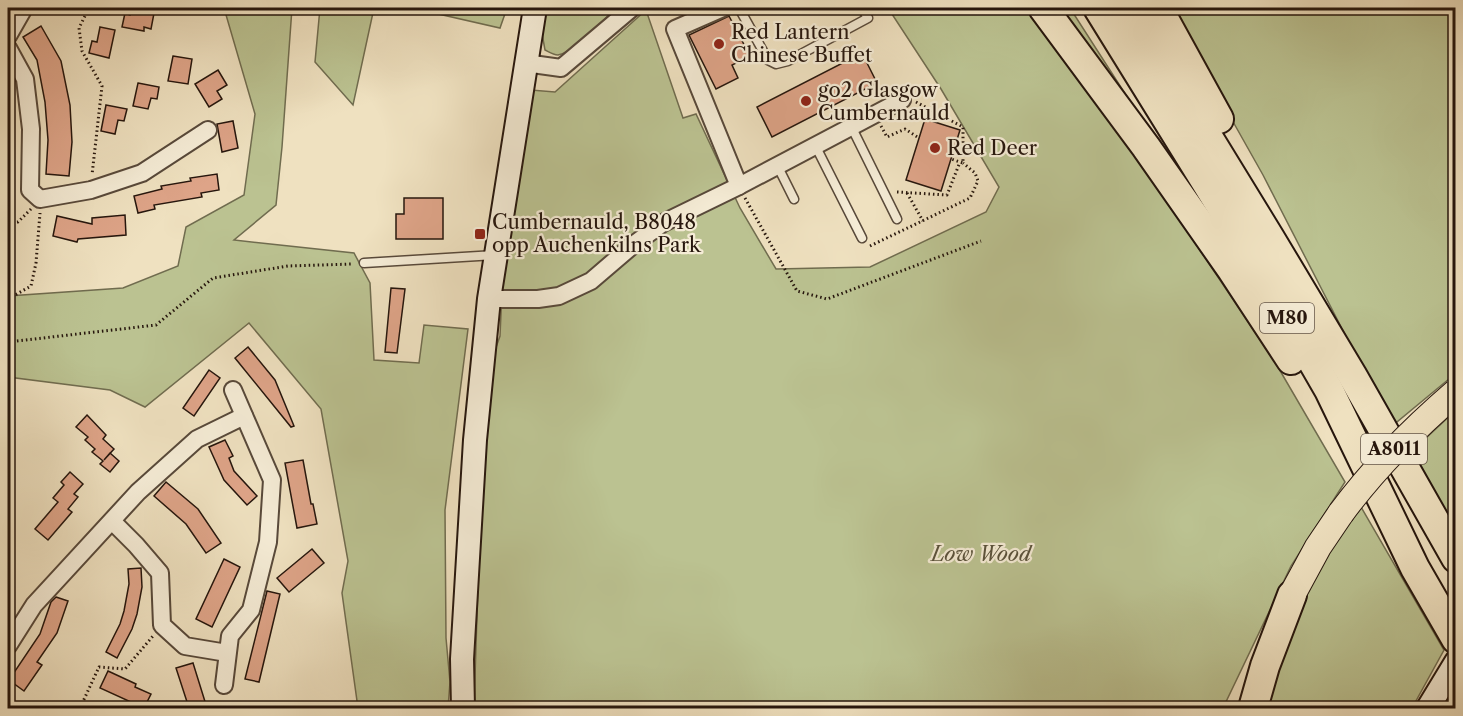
<svg xmlns="http://www.w3.org/2000/svg" width="1463" height="716" viewBox="0 0 1463 716" font-family="'Libre Caslon Text',serif">
<style>
.green{fill:#bbc291;stroke:#706c4f;stroke-width:1.5}
.building{fill:#dea488;stroke:#26160d;stroke-width:1.5}
.lines{fill:none;stroke-linecap:round;stroke-linejoin:round}
.lane-casing{stroke:#58493a;stroke-width:11}
.street-casing{stroke:#58493a;stroke-width:20}
.secondary-casing{stroke:#26160d;stroke-width:26}
.primary-casing{stroke:#26160d;stroke-width:28}
.highway-casing{stroke:#26160d;stroke-width:32}
.path{stroke:#26160d;stroke-width:3;stroke-dasharray:1.5 3;stroke-linecap:butt}
.lane{stroke:#f5ecd6;stroke-width:8}
.street{stroke:#f5ecd6;stroke-width:16}
.secondary{stroke:#f5ecd6;stroke-width:22}
.primary{stroke:#efe1c0;stroke-width:26}
.highway{stroke:#efe1c0;stroke-width:28}
.primary-bridge-casing{stroke:#26160d;stroke-width:28;stroke-linecap:butt}
.primary-bridge{stroke:#efe1c0;stroke-width:26}
.poi-dot{fill:#8f2418;stroke:#f5ecd6;stroke-width:2}
.labels{text-anchor:middle;stroke-width:4.5;stroke-linejoin:round;paint-order:stroke}
.shield{fill:#f5ecd6;stroke:#645649;stroke-width:1.5}
.shield-label{font-size:18px;font-weight:bold;fill:#26160d}
.poi-label{font-size:20px;fill:#26160d;stroke:#f5ecd6;text-anchor:start}
.park-label{font-size:20px;font-style:italic;fill:#5a523b;stroke:#f5ecd6}
</style>
<rect width="100%" height="100%" fill="#efe1c0"/>
<filter id="stains"><feTurbulence type="fractalNoise" baseFrequency=".00333" numOctaves="4"/><feColorMatrix values="0 0 0 0 .2 0 0 0 0 .09 0 0 0 0 .02 0 0 0 .5 -.17"/></filter>
<radialGradient id="worn" r=".72"><stop offset=".6" stop-color="#630" stop-opacity="0"/><stop offset="1" stop-color="#630" stop-opacity=".3"/></radialGradient>
<!-- green -->
<g class="green">
<path d="M224 8H292L282 147 276 205 234 240 354 253 370 283 374 360 419 363 424 325 468 329 445 510 446 638 450 682 448 708H358L342 593 348 561 321 409 249 323 145 407 110 390 8 377V296L123 288 178 266 186 227 244 195 255 114Z"/>
<path d="M320 8H374L353 105 315 62Z"/>
<path d="M412 8H507L500 28Z"/>
<path d="M544 8H616C604 19 574 53 558 55 553 55 549 52 545 50L541 28Z"/>
<path d="M888 8H1025L1124 137 1275 362 1345 482 1291 566 1223 708H474L483 429 494 353 500 336 502 291 531 90 555 92 646 10 683 118 696 114 740 208 776 269 870 267 986 212 999 187 941 89Z"/>
<path d="M1050 8H1070L1160 148Z"/>
<path d="M1169 8H1455V374L1392 426 1263 175Z"/>
<path d="M1455 411V542L1409 454Z"/>
<path d="M1361 507 1444 650 1412 708H1263L1299 599 1344 528Z"/>
</g>
<!-- building -->
<g class="building">
<path d="M132 8H155L151 29 144 27V31L122 27 125 13 130 15Z"/>
<path d="M729 16 750 56 732 65 738 78 716 89 689 35Z"/>
<path d="M41 26 61 61 70 105 72 142 69 176 46 174 48 140 45 102 37 60 23 37Z"/>
<path d="M100 27 115 30 109 58 89 53 92 41 97 42Z"/>
<path d="M862 53 877 83 772 137 757 107Z"/>
<path d="M173 56 192 59 188 84 168 81Z"/>
<path d="M218 70 227 85 217 91 222 99 209 107 195 84Z"/>
<path d="M138 83 159 87 157 99 151 98 148 109 133 106Z"/>
<path d="M106 105 127 109 124 121 118 120 115 134 101 131Z"/>
<path d="M925 119 960 130 941 191 906 180Z"/>
<path d="M233 121 238 148 222 152 217 124Z"/>
<path d="M217 174 219 190 201 193 202 197 154 205 155 209 138 213 134 196 162 189 161 186 191 181 190 178Z"/>
<path d="M404 198H443V239H396V214H404Z"/>
<path d="M125 215 126 235 78 239 77 242 53 236 57 216 92 224V218Z"/>
<path d="M391 288 405 289 397 353 385 352Z"/>
<path d="M248 347 275 380 294 426 291 427 235 358Z"/>
<path d="M209 370 220 378 194 416 183 408Z"/>
<path d="M87 415 106 435 103 439 114 449 104 460 110 453 119 461 110 472 100 464 103 461 92 452 95 449 85 440 88 437 76 427Z"/>
<path d="M225 440 233 456 229 458 234 471 257 496 247 505 224 480 209 447Z"/>
<path d="M303 460 311 504H313L317 524 297 528 285 463Z"/>
<path d="M70 472 83 484 74 494 78 497 68 509 72 512 48 540 35 529 58 502 53 498 64 485 61 482Z"/>
<path d="M166 482 198 509 221 543 206 553 186 524 154 496Z"/>
<path d="M312 549 324 563 289 592 277 578Z"/>
<path d="M224 559 240 567 212 627 196 619Z"/>
<path d="M141 568 142 587 137 614 132 629 117 658 106 652 120 624 124 611 129 584 128 569Z"/>
<path d="M267 591 280 594 259 682 245 679Z"/>
<path d="M56 597 68 601 57 633 37 662 42 665 24 691 9 680 40 634 51 602Z"/>
<path d="M193 663 207 708H189L176 668Z"/>
<path d="M108 671 136 684 135 687 151 694 144 708 100 688Z"/>
</g>
<g class="lines">
<!-- lane casing -->
<g class="lane-casing">
<g id="lane">
<path d="M739 8 768 60 776 64 788 61 868 18 862 8"/>
<path d="M851 126 897 219"/>
<path d="M815 145 862 238"/>
<path d="M777 165 794 199"/>
<path d="M364 263 495 255"/>
</g>
</g>
<!-- street casing -->
<g class="street-casing">
<g id="street">
<path d="M723 8 675 29 739 186"/>
<path d="M8 36 24 8"/>
<path d="M8 48 25 79 31 129 30 190 40 199 91 190 142 173 208 130"/>
<path d="M525 63 561 68 632 8"/>
<path d="M489 299H538L559 296 591 281 633 245 663 223 739 186 902 100"/>
<path d="M112 521 136 545 160 573 162 625 185 646 227 653"/>
<path d="M8 646 34 605 138 492 197 439 244 416"/>
<path d="M224 685 230 636 251 610 268 542 272 480 233 390"/>
</g>
</g>
<!-- secondary casing -->
<g class="secondary-casing">
<g id="secondary">
<path d="M463 708 462 659 475 440 489 299 535 8"/>
<path d="M1428 708 1456 662"/>
</g>
</g>
<!-- primary casing -->
<g class="primary-casing">
<path id="primary" d="M1292 595 1318 547 1341 513"/>
</g>
<!-- highway casing -->
<g class="highway-casing">
<g id="highway">
<path d="M1043 8 1146 147 1232 270 1291 360"/>
<path d="M1098 8 1251 255 1329 390 1415 568 1456 639"/>
<path d="M1129 8 1270 238 1352 375 1456 558"/>
<path d="M1158 8 1219 119"/>
<path d="M1253 708 1265 666 1292 595"/>
</g>
</g>
<!-- path -->
<g class="path">
<path d="M89 8 79 28 82 51 102 86 92 175"/>
<path d="M916 102 963 127V163L951 159"/>
<path d="M881 126 887 137 905 129 919 138"/>
<path d="M897 192 947 195 960 162"/>
<path d="M907 193 923 221"/>
<path d="M745 198 797 291 827 299 981 241"/>
<path d="M8 223 18 222 31 209"/>
<path d="M870 246 970 198 978 181 975 173 963 163"/>
<path d="M8 299 31 286 36 263 40 213"/>
<path d="M8 342 156 325 213 278 288 266 353 264"/>
<path d="M80 708 99 667 125 669 153 636"/>
</g>
<!-- lane -->
<use href="#lane" class="lane"/>
<!-- street -->
<use href="#street" class="street"/>
<!-- secondary -->
<use href="#secondary" class="secondary"/>
<!-- primary -->
<use href="#primary" class="primary"/>
<!-- highway -->
<use href="#highway" class="highway"/>
<!-- primary-bridge casing -->
<g class="primary-bridge-casing">
<path id="primary-bridge" d="M1341 513C1374 468 1413 429 1456 392"/>
</g>
<!-- primary-bridge -->
<use href="#primary-bridge" class="primary-bridge"/>
</g>
<!-- markers -->
<g class="poi-dot">
<circle cx="719" cy="44" r="6"/>
<circle cx="806" cy="101" r="6"/>
<circle cx="935" cy="148" r="6"/>
<rect x="474" y="228" width="12" height="12" rx="3"/>
</g>
<g class="labels">
<!-- shield labels -->
<g class="shield">
<rect x="1260" y="303" width="54" height="30" rx="4.5"/>
<rect x="1361" y="434" width="66" height="30" rx="4.5"/>
</g>
<g class="shield-label">
<text x="1287" y="324">M80</text>
<text x="1394" y="455">A8011</text>
</g>
<!-- poi labels -->
<g class="poi-label">
<text x="731" y="39">Red Lantern<tspan x="731" dy="23">Chinese Buffet</tspan></text>
<text x="818" y="97">go2 Glasgow<tspan x="818" dy="23">Cumbernauld</tspan></text>
<text x="947" y="155">Red Deer</text>
<text x="492" y="229">Cumbernauld, B8048<tspan x="492" dy="23">opp Auchenkilns Park</tspan></text>
</g>
<!-- park labels -->
<g class="park-label">
<text x="981" y="561">Low Wood</text>
</g>
</g>
<!-- margin -->
<rect width="1463" height="716" fill="none" stroke="#efe1c0" stroke-width="30"/>
<rect x="9" y="9" width="1445" height="698" fill="none" stroke="#26160d" stroke-width="3"/>
<rect x="15" y="15" width="1433" height="686" fill="none" stroke="#26160d" stroke-width="1.5"/>
<rect width="100%" height="100%" filter="url(#stains)"/>
<rect width="100%" height="100%" fill="url(#worn)"/>
</svg>
